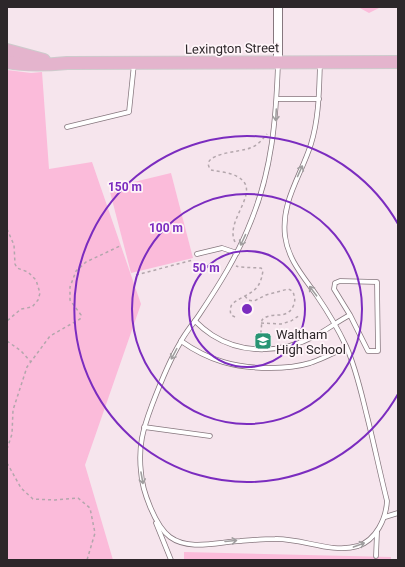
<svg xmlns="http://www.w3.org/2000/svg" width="405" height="567" viewBox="0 0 405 567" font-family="Roboto,sans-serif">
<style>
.green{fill:#fbbbda}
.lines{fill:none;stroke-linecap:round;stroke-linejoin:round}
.lane-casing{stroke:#86777e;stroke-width:5.5}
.street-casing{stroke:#86777e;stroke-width:10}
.primary-casing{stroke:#cdcbcc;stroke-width:14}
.path{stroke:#b3a6ac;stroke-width:1.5;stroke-dasharray:3 3;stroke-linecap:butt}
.lane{stroke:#fff;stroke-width:4}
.street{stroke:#fff;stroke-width:8}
.primary{stroke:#e4b4cd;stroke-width:12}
.oneway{stroke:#a09e9f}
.ring{fill:none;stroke:#7b2cbf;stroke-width:2}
.labels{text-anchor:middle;stroke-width:3.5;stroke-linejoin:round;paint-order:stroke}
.street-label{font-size:13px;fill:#2d272a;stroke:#fff5f9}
.poi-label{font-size:13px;fill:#2d272a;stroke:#fff5f9;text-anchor:start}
.centre{fill:#7b2cbf;stroke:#fff5f9;stroke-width:2}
.ring-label{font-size:12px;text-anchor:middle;font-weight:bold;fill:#7b2cbf;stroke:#fff5f9;stroke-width:3.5;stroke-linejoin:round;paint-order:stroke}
</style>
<rect width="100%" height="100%" fill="#f6e5ed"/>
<!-- green -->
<g class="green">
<path d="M358 7H381L369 13Z"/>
<path d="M7 70 31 73 42 72 49 169 92 162 141 304 85 465 113 560H7Z"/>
<path d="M171 173 193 258 131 273 109 188Z"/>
<path d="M184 552 391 557V560H184Z"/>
</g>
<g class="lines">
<!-- lane casing -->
<g class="lane-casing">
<g id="lane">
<path d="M278 64C276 119 272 170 251 221 238 255 219 285 199 315 193 324 185 333 180 343 168 363 160 384 152 405 143 429 138 446 141 472 142 490 155 526 170 537 189 551 218 542 240 541 252 540 263 539 275 539 302 538 331 554 358 546 376 540 386 519 387 501 380 473 374 444 367 416 361 392 356 368 346 346 338 329 328 312 317 296 304 277 288 260 285 236 281 201 301 176 311 144 319 118 319 91 320 64"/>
<path d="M277 99H319"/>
<path d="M67 127 129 112 134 64"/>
<path d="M197 254 222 248 237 253"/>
<path d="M195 321C200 326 206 331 212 335 243 355 283 353 315 336 327 330 338 321 350 315L368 351H378L377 282 340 281 335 283 334 289 350 315"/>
<path d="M181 341C209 361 236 368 270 368 283 368 297 367 310 363 322 359 334 353 346 347"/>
<path d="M144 427 210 436"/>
<path d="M385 517 398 513"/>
<path d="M156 523 171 560"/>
<path d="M376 556 377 532"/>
</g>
</g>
<!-- street casing -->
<g class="street-casing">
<path id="street" d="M278 7V62"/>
</g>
<!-- primary casing -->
<g class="primary-casing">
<g id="primary">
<path d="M7 50 44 60"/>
<path d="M7 62C27 66 47 65 67 63L398 62"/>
</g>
</g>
<!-- path -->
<g class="path">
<path d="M7 229 14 245 15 264 17 268 28 272 36 280 40 293 38 300 32 307 21 309 7 321"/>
<path d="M235 242C224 220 263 191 238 177 230 172 219 172 211 170 197 153 242 152 250 148 257 146 262 140 267 134"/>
<path d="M136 275 193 260"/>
<path d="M245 296 248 300 254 301 266 295 288 289C291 290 293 291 294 295 295 298 295 301 294 304 288 322 271 310 262 320L260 343"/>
<path d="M235 317 231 315C230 311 230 308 232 304 247 292 260 295 263 270L261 268 239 267 236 266"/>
<path d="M261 323 281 324 291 321 300 315"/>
<path d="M7 341 21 351 31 362"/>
<path d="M7 449 12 434 13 410 27 367 50 336 80 319 81 315 70 300V287L76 271 86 262 120 246"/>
<path d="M7 463 21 488 33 499 55 500 78 498 90 508 95 533 87 560"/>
</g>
<!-- lane -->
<use href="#lane" class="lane"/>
<!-- street -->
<use href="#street" class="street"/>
<!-- primary -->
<use href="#primary" class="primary"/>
</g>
<!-- one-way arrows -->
<defs><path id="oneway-shaft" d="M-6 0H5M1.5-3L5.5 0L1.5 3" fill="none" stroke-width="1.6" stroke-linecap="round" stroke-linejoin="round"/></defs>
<g class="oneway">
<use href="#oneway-shaft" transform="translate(276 115) rotate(93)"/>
<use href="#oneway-shaft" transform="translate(300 171) rotate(-66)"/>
<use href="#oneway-shaft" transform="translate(243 240) rotate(115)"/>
<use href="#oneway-shaft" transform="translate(313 291) rotate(-127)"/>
<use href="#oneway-shaft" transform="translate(174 354) rotate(118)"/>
<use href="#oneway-shaft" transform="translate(142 478) rotate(80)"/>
<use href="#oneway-shaft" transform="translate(231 541) rotate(-5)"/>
<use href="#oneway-shaft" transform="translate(359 545) rotate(-20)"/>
</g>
<!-- distance rings -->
<g class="ring">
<circle cx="247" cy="309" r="58"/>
<circle cx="247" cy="309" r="115"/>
<path d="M398 394A173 173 0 1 1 398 224"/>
</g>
<!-- icons -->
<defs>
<g id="school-square" transform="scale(0.9)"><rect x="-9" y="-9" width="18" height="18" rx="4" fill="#289473" stroke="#fff5f9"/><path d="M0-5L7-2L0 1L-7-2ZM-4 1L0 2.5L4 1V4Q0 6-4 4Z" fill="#fff"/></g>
</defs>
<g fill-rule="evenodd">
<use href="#school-square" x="263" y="341"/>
</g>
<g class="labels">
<!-- street labels -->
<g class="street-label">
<text transform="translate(232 48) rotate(-1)" y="5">Lexington Street</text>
</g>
<!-- poi labels -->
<g class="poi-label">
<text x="276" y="339">Waltham<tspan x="276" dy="15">High School</tspan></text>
</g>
</g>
<circle cx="247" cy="309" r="6" class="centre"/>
<g class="ring-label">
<text x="125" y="191">150 m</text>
<text x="166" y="232">100 m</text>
<text x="206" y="272">50 m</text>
</g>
<!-- border -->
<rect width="405" height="567" fill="none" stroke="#2d272a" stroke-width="16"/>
</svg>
